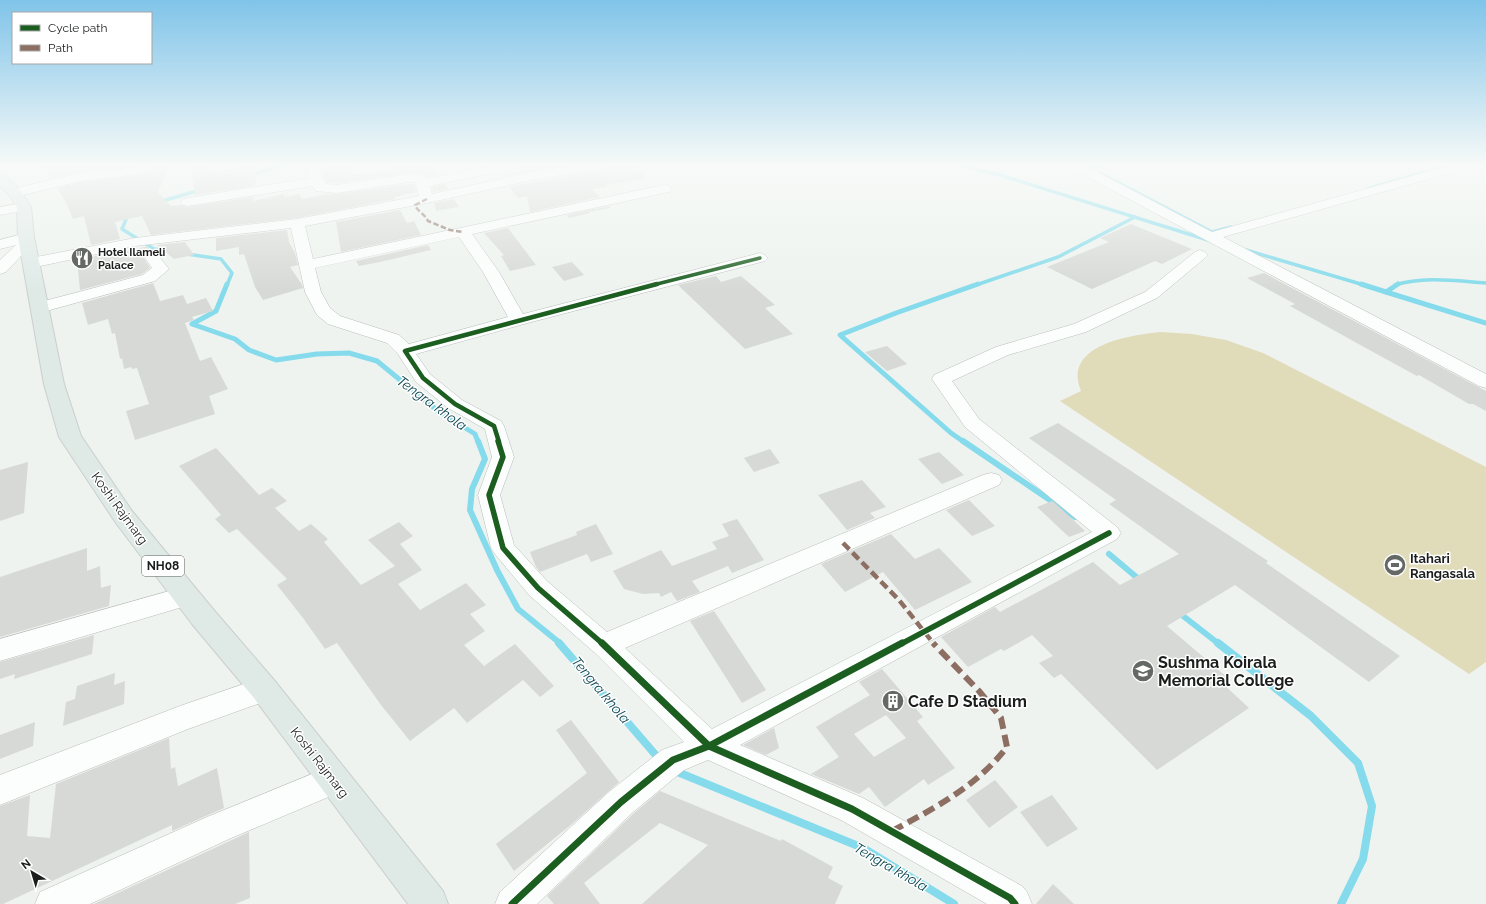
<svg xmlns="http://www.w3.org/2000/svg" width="1486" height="904" viewBox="0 0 1486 904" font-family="Raleway,sans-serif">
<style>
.green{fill:#e0dcba}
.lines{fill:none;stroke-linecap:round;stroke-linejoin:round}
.stream-far3{stroke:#85dbeb;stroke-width:3.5}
.stream-far2{stroke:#85dbeb;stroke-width:5}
.stream-far1{stroke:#85dbeb;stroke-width:6}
.stream{stroke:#85dbeb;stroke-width:8}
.building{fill:#d7d9d6;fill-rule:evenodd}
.minor-casing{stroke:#b9bdba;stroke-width:1}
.major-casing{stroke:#cbcecc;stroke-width:2}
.minor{fill:#fcfdfd;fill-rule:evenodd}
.major{fill:#dfeae7;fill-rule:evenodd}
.quiet-far2{stroke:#8d6e63;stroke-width:2.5;stroke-dasharray:5.5 2.5;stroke-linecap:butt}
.quiet-far1{stroke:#8d6e63;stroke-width:4.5;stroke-dasharray:9 4.5;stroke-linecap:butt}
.quiet{stroke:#8d6e63;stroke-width:6;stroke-dasharray:12 6;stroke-linecap:butt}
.cycleway-far3-casing{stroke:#fff;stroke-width:5}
.cycleway-far2-casing{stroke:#fff;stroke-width:6}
.cycleway-far1-casing{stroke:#fff;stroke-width:8}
.cycleway-casing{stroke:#fff;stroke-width:10}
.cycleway-far3{stroke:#1b5e20;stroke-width:3.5}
.cycleway-far2{stroke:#1b5e20;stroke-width:4.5}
.cycleway-far1{stroke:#1b5e20;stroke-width:5.5}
.cycleway{stroke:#1b5e20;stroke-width:7}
.labels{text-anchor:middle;stroke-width:3;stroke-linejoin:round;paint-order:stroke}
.far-poi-label{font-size:11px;font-weight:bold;fill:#1b1e1c;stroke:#fff;text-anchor:start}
.shield{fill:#fff;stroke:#5f6260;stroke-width:1}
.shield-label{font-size:12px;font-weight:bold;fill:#1b1e1c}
.street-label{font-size:13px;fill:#1b1e1c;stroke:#fff}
.poi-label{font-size:13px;font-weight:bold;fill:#1b1e1c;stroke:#fff;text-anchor:start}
.water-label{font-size:14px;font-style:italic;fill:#114751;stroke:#fff}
.near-poi-label{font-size:16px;font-weight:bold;fill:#1b1e1c;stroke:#fff;text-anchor:start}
</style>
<rect width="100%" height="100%" fill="#eef3ef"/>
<!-- green -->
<path class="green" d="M1161 332 1192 334 1226 340 1263 353 1486 467V662L1469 674 1060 401 1081 391C1062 345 1130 335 1161 332Z"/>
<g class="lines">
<!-- stream-far3 -->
<g class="stream-far3">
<path d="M955 164 1000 175 1211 241"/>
<path d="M1082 164 1090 168 1109 164"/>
<path d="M1100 173 1212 232 1231 227"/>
<path d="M251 175 286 164"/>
<path d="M1370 188 1452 164"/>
<path d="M159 202 200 190"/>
<path d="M131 215 127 217 122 229 154 249 171 251"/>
<path d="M1246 250 1364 285"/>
<path d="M187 254 221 259 232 273 227 285"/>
<path d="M976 285 1058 257 1135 217"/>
<path d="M1395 285C1424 276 1456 281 1486 283"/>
</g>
<!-- stream-far2 -->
<g class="stream-far2">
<path d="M227 284 216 311 192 324 235 339 249 350 276 360 317 354 349 353 377 361 438 411 475 434 478 442"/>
<path d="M1361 284 1386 292 1398 284"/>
<path d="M1386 292 1486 323"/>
<path d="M964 442 951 433 840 335 896 313 978 284"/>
</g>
<!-- stream-far1 -->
<g class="stream-far1">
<path d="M478 441 485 459 472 489 470 510 497 570 518 609 561 644"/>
<path d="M963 441 1075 517"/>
<path d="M1109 554 1141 581"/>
<path d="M1178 612 1219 644"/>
</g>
<!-- stream -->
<g class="stream">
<path d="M559 643 660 760"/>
<path d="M1218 643 1311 716 1358 763 1372 806 1363 859 1341 904"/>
<path d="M675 771 863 848 954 904"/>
</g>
</g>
<!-- building -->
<g class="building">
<path d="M43 164H140L126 167 84 171 51 178Z"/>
<path d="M170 164 158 192 171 206 181 205 188 207 253 197V201L284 194 285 197 299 194 302 199 327 194H337L409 184H414L416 192 394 197 395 199 297 218 151 235 142 216 115 222 120 239 91 245 84 216 73 219 66 202 57 188 81 182 137 175 149 172 158 165Z"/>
<path d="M190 164H209L207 169 210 172 214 173 243 168 246 164H251L257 170 255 186 195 195Z"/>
<path d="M349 164 354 175 391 170 388 164H432L439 175 427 177 421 174 409 173 337 183H327L320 169Z"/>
<path d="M523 164H574L506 176 505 174 522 171 520 169Z"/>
<path d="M608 164H636L637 169 646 178 606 185 607 187 592 189 600 197 530 212 527 196 518 198 509 187 601 169 606 168Z"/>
<path d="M445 184 448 189 433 192 432 187Z"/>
<path d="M454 199 459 207 436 211 434 203Z"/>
<path d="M609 206 610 208 589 212 590 213 569 218 567 215Z"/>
<path d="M400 210 407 223 414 221 421 235 341 252 336 222Z"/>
<path d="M1131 224 1192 249 1162 264 1155 261 1092 289 1047 267 1109 242 1100 238Z"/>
<path d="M508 228 536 265 510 271 501 256 504 255 484 233Z"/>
<path d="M287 230 289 242 295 253 298 265 290 267 301 283 303 288 263 300 255 287 244 254 239 255V247L216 251V238Z"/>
<path d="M185 242 194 255 174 259 157 245Z"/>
<path d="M428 245 431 250 380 262 359 266 356 261Z"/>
<path d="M148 246 150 253 144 258 150 268 142 274 80 290 77 260 123 250 124 252Z"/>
<path d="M572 262 584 275 564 281 552 267Z"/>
<path d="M1264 273 1486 391V411L1473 404H1469L1419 375 1417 376 1373 352 1290 306 1295 304 1247 278Z"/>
<path d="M716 276 721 282 741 276 775 305 765 308 793 334 745 349 678 285Z"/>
<path d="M153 283 160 301 183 295 187 304 206 298 213 311 192 317 194 320 185 323 200 361 211 357 228 389 209 396 215 414 135 440 126 411 149 404 137 368 132 369 131 367 124 369 122 358 120 359 115 333 112 334 108 319 88 325 82 303Z"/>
<path d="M887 346 907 364 887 371 865 352Z"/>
<path d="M1058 423 1268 561 1266 563 1400 656 1369 682 1235 585 1167 626 1228 678 1221 682 1249 708 1157 770 1061 674 1054 678 1039 663 1053 656 1032 635 1004 651 1001 649 968 667 941 637 995 607 1000 612 1093 562 1120 585 1179 554 1109 504 1116 500 1029 438Z"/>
<path d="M216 448 259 495 272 488 287 501 275 508 299 531 311 524 328 539 324 542 361 585 395 566 368 540 399 522 413 536 400 544 422 570 398 584 420 610 466 583 486 605 470 614 485 631 464 645 484 666 515 644 554 686 540 697 523 680 467 723 454 708 410 741 381 705 337 643 325 649 303 618 277 585 287 579 237 529 229 533 215 519 221 515 179 466Z"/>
<path d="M770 449 780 463 754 472 744 458Z"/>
<path d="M939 452 964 475 942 484 918 459Z"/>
<path d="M28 462 24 513 0 521V470Z"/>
<path d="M862 480 886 507 870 513 875 518 847 530 818 495Z"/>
<path d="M969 500 995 526 972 536 946 510Z"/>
<path d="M1052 501 1056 504 1085 531 1069 537 1037 507Z"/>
<path d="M737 519 764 560 732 573 728 566 692 581 700 592 677 601 671 592 661 597 659 593 643 594 624 589 613 571 661 550 672 566 717 549 712 542 729 536 722 524Z"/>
<path d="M596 524 613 554 591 562 587 554 540 572 536 567 530 552 577 535 576 532Z"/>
<path d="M891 534 915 559 939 548 972 582 915 610 883 572 845 592 821 564Z"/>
<path d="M87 548V571L100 566 101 588 111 585 109 606 0 637V577Z"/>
<path d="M714 611 766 690 742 703 690 621Z"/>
<path d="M94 635 92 654 14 679 15 674 0 679V662Z"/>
<path d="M882 669 923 717 917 721 955 768 928 785 924 779 885 807 869 787 859 794 811 774 839 757 816 727 870 695 859 682ZM886 715 906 738 874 757 854 734Z"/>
<path d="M115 673 114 685 125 681 124 704 63 726 66 702 75 699 77 686Z"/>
<path d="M571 720 619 782 572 824 514 871 496 844 587 773 556 730Z"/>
<path d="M35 722 33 746 0 759V735Z"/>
<path d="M774 728 779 748 766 755 743 745Z"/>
<path d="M169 738 171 769 175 767 178 786 217 768 224 808 172 831V825L3 904H0V806L30 795 27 836 50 838 56 784Z"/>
<path d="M995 780 1018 807 989 828 966 800Z"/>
<path d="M660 791 781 841 782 839 833 867 828 878 843 886 835 904H642L708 845 660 823 584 883 600 904H554L547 896 633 814Z"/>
<path d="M1052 795 1078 829 1047 847 1020 812Z"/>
<path d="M249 832 250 898 235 904H94Z"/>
<path d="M1053 884 1074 904H1036Z"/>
</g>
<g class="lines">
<!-- minor casing -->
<g class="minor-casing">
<g id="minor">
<path d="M143 164H157L149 171 137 174 81 181 15 197 10 196 8 193 10 190C38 183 66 175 95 171 110 169 130 171 143 164Z"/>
<path d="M211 164H245L243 167 214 172 210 171 208 168Z"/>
<path d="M306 164H316L326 184 337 185 409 174 421 175 427 179 500 164H522L520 167 516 168 430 186 432 194 537 171 581 164H607L605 167 601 168 537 179 427 203 305 226 313 259 664 185 669 186 671 189 669 192 664 193 472 234 499 272 523 314 760 253 765 255 768 258 765 261 524 324 416 354 430 374 462 400 501 421 504 426 514 457 500 495 514 545 547 581 607 632 983 475 991 473 999 475 1002 480 999 485 625 648 712 729 1092 532 965 427 932 379 934 375 996 347 1074 324 1145 292 1195 252 1200 250 1205 252 1208 255 1205 258 1157 298 1086 332 1008 355 952 381 979 419 1117 527 1121 533 1117 539 740 745 863 798 1022 886 1027 892 1032 904H987L841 820 708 760 684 770 632 813 537 904H495L500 892 610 791 662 750 684 742 595 653 529 595 495 554 491 548 478 495 492 457 485 429 448 408 416 382 398 354 387 343 328 324 317 315 305 292 291 228 135 246 31 268 26 266 23 263 26 260 31 258 135 238 297 219 419 196 415 182H409L337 193 316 191 313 186 188 206 183 205 181 202 183 199 188 198 310 178 305 165ZM459 237 483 272 508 317 409 344 399 335 340 316 330 308 321 292 315 268Z"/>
<path d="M1067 164H1082L1212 232 1455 164H1473L1471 167 1223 237 1486 374V388L1479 386 1069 167Z"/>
<path d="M24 203 29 204 31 207 29 210 0 215V207Z"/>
<path d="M26 233 31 234 34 242 6 272 0 274V260L16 245 0 249V240Z"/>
<path d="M153 253 158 255 169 269 155 281 39 313 33 312 31 308 33 304 143 275 152 268 145 258 148 255Z"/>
<path d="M187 586 196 589 200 596 196 603 0 661V639Z"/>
<path d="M264 677 274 680 278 689 274 698 188 729 0 805V775L180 706Z"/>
<path d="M334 765 345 770 349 780 345 790 229 839 90 904H35L40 892 207 817Z"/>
</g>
</g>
<!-- major casing -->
<g class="major-casing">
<path id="major" d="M0 175 5 176 20 190 31 207 34 237 64 384 81 436 132 511 212 608 274 680 443 891 448 904H408L254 698 192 624 116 523 59 437 44 384 18 237 17 207 10 196 0 186Z"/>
</g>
<!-- minor -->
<use href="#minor" class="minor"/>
<!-- major -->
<use href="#major" class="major"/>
<!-- quiet-far2 -->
<path class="quiet-far2" d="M427 199 415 205C417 211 424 213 428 221L450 230 463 232"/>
<!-- quiet-far1 -->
<path class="quiet-far1" d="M843 543 899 600 934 644"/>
<!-- quiet -->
<path class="quiet" d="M892 831C935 808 977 786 1007 747L1001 718 979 691 933 643"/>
<!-- cycleway-far3 casing -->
<g class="cycleway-far3-casing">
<path id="cycleway-far3" d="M653 285 760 258"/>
</g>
<!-- cycleway-far2 casing -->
<g class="cycleway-far2-casing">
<path id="cycleway-far2" d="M499 442 494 426 455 404 423 378 405 351 657 284"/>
</g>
<!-- cycleway-far1 casing -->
<g class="cycleway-far1-casing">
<g id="cycleway-far1">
<path d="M498 441 503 457 489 495 503 548 538 588 603 644"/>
<path d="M901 644 1109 533"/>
</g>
</g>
<!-- cycleway casing -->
<g class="cycleway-casing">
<g id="cycleway">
<path d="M602 643 709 746 852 809 1010 898 1015 904"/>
<path d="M512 904 621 802 673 760 709 746 902 643"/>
</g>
</g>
<!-- cycleway-far3 -->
<use href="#cycleway-far3" class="cycleway-far3"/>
<!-- cycleway-far2 -->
<use href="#cycleway-far2" class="cycleway-far2"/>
<!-- cycleway-far1 -->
<use href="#cycleway-far1" class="cycleway-far1"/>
<!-- cycleway -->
<use href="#cycleway" class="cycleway"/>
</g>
<!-- sky -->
<linearGradient id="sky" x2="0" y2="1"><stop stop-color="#80c4e9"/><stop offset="0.57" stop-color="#f7faf8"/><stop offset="1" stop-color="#f7faf8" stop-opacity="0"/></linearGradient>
<rect width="1486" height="290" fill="url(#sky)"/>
<!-- icons -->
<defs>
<g id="restaurant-disc" transform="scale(1.15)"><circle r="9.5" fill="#656966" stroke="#fff"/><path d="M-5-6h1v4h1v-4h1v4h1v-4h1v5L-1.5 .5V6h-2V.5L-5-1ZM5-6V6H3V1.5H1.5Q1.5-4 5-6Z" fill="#fff"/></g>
<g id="stadium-disc" transform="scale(1.15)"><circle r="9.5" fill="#656966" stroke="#fff"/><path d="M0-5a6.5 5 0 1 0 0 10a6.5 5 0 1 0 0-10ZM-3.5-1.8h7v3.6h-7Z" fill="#fff"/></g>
<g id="school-disc" transform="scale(1.15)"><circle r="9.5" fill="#656966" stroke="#fff"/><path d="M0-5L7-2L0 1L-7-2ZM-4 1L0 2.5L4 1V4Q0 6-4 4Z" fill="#fff"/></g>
<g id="building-disc" transform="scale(1.15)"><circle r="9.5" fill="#656966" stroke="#fff"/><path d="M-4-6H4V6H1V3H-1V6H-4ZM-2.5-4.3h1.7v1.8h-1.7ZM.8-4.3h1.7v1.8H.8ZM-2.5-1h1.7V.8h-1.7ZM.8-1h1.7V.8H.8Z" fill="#fff"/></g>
</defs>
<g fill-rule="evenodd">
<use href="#restaurant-disc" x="82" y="258"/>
<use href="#stadium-disc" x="1395" y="565"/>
<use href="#school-disc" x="1143" y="671"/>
<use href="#building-disc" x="893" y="701"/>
</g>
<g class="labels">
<!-- far-poi labels -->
<g class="far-poi-label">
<text x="98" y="256">Hotel Ilameli<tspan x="98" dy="13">Palace</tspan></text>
</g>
<!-- shield labels -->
<rect class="shield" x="142" y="556" width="42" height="20" rx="3"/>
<g class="shield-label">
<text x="163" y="570">NH08</text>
</g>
<!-- street labels -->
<g class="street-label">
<text transform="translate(120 508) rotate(54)" y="5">Koshi Rajmarg</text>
<text transform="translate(320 762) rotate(52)" y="5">Koshi Rajmarg</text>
</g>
<!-- poi labels -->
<g class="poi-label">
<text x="1410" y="563">Itahari<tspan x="1410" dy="15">Rangasala</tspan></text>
</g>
<!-- water labels -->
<g class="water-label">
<text transform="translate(432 403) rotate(36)" y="5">Tengra khola</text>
<text transform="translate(601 690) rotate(50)" y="5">Tengra khola</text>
<text transform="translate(891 867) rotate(30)" y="5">Tengra khola</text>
</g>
<!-- near-poi labels -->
<g class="near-poi-label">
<text x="1158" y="668">Sushma Koirala<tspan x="1158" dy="18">Memorial College</tspan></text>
<text x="908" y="707">Cafe D Stadium</text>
</g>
</g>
<!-- legend -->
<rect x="12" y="12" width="140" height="52" fill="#ffffff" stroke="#a4a5a4"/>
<rect x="20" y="25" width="20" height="6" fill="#1b5e20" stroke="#a4a5a4"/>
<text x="48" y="32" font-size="12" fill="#1b1e1c">Cycle path</text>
<rect x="20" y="45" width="20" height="6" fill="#8d6e63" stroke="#a4a5a4"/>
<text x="48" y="52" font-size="12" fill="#1b1e1c">Path</text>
<!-- north arrow -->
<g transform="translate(32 872) rotate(322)" stroke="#ffffff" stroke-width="3" paint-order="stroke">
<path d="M0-3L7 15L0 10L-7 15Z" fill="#1b1e1c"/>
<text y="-6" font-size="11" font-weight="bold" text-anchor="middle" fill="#1b1e1c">N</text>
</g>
</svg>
